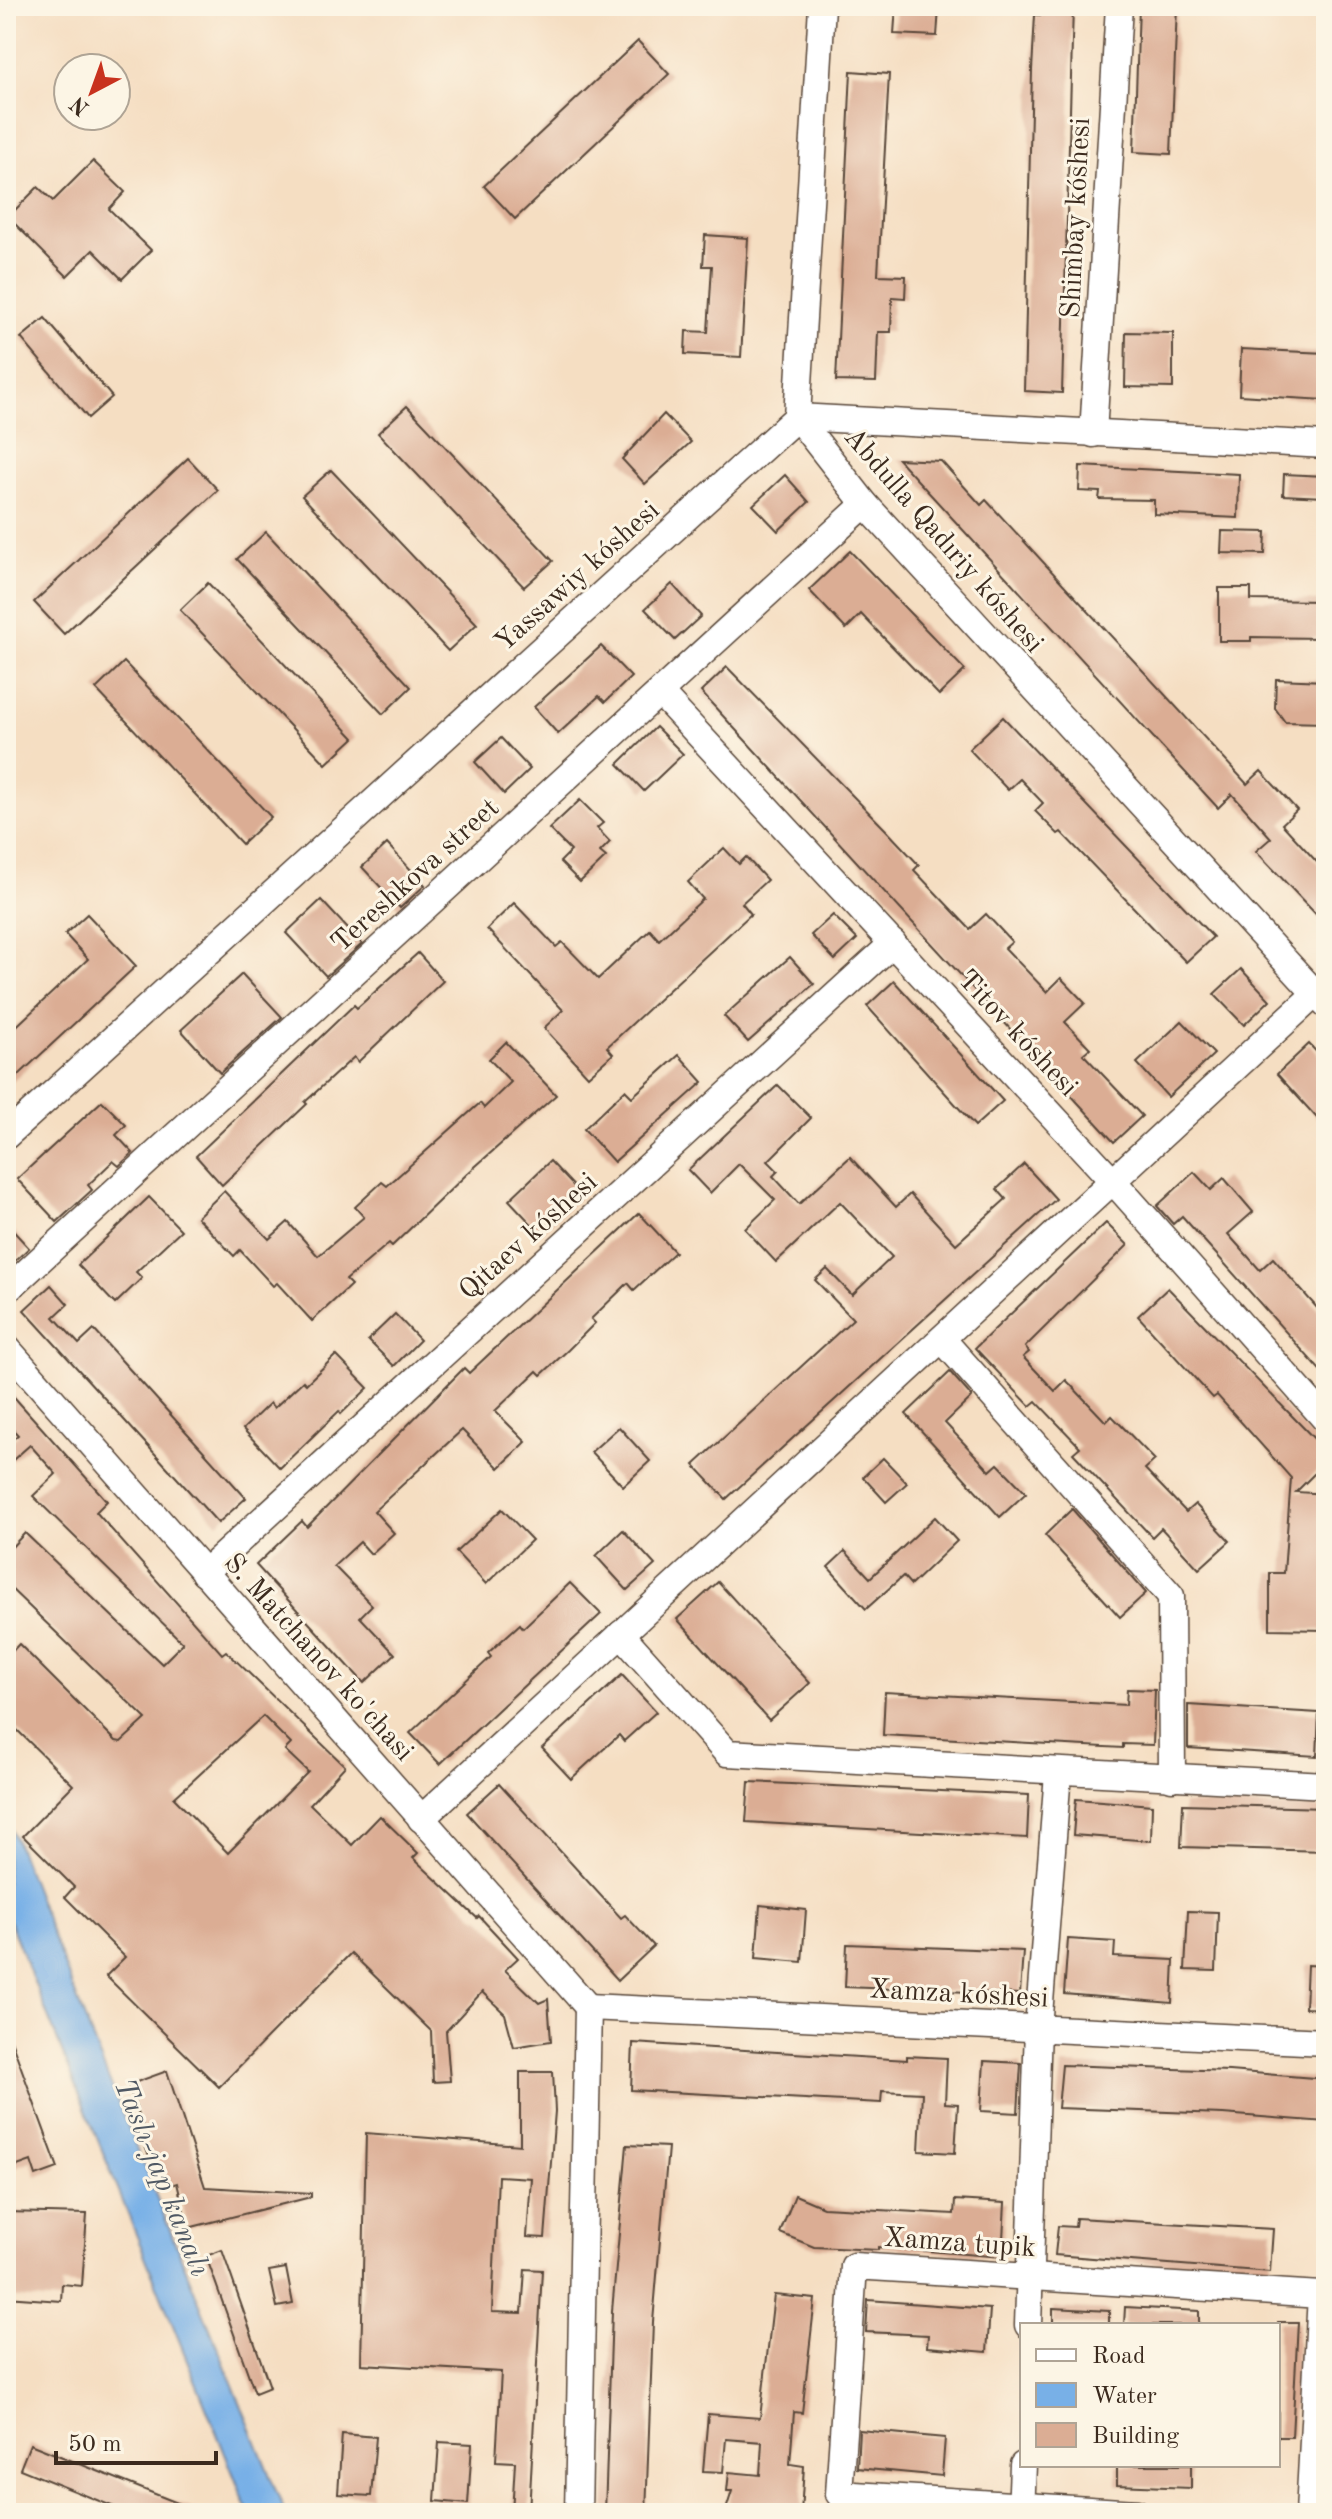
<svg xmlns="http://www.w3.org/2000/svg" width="1332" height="2519" viewBox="0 0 1332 2519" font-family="'Old Standard TT',serif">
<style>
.water{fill:#78b0e7;stroke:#5a6d82;stroke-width:2}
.building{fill:#dbad94;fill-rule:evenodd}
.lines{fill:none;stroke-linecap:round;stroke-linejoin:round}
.street-casing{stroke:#574537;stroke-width:29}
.street{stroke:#fff;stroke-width:26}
.labels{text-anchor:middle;stroke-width:6;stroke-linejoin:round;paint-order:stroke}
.street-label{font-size:28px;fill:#3b2a1e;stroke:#fcf5e5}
.water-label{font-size:30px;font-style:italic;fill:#505964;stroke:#fcf5e5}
</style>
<rect width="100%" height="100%" fill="#fcf5e5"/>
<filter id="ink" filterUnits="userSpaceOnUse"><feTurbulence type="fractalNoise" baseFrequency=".0125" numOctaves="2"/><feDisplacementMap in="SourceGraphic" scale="16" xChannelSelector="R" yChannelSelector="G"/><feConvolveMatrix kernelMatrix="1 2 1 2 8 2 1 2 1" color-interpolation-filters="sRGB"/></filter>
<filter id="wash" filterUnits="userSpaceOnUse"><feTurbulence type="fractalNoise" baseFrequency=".006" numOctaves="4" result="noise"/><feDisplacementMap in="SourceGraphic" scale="32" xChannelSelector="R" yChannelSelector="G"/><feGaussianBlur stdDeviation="1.8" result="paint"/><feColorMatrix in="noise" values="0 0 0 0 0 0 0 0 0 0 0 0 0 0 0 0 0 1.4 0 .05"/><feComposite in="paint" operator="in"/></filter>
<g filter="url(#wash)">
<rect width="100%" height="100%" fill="#f5dec2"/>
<!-- water -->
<path class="water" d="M6 1815 100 2058 285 2513H249L6 1913Z"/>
<g id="blocks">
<!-- building -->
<g class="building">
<path d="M896 6 939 8 937 36 894 34Z"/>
<path d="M1040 6H1073L1062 393 1024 391 1032 70 1035 15H1040Z"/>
<path d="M1139 6H1177L1171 154 1134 152Z"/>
<path d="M638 41 669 74 515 219 484 186Z"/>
<path d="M851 71 889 74 878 275 906 276 905 298 892 297 891 332H878L876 382 836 381Z"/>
<path d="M93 161 125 192 109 209 151 250 122 279 93 250 67 276 8 217 38 187 53 201Z"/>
<path d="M705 235 748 238 741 357 685 354 686 331 708 332 712 266H703Z"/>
<path d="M45 318 112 397 88 418 21 338Z"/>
<path d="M1126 332 1173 333V388L1125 387Z"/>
<path d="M1241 349 1326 353V400L1239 395Z"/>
<path d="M407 406 553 561 524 587 378 433Z"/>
<path d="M664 414 691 442 645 484 622 459Z"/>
<path d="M188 458 218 490 64 634 34 602Z"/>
<path d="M898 459 941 461 981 505 986 500 1247 784 1261 771 1297 810 1282 824 1326 872V925L1256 851 1271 838 1232 794 1218 808Z"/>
<path d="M1080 466 1239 474 1238 518 1154 514V500L1099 499 1100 492 1079 491Z"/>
<path d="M331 470 477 624 448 651 302 496Z"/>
<path d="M1284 474 1325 476 1324 497 1283 495Z"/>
<path d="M785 475 809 502 778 531 753 505Z"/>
<path d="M1222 531 1266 532 1265 554 1221 553Z"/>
<path d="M266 532 411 687 383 714 237 559Z"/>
<path d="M850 551 965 670 939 695 861 614 846 629 809 590Z"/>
<path d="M208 583 354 738 326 764 180 610Z"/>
<path d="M672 584 701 616 675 640 645 609Z"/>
<path d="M1219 588H1251V600L1326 601V638L1251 637V641H1219Z"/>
<path d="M601 646 631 677 605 702 599 696 558 734 534 707Z"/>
<path d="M124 662 271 817 242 844 96 689Z"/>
<path d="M727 667 886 830 919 865 914 870 970 929 986 914 1012 942 1005 948 1047 992 1061 978 1085 1003 1065 1022 1090 1048 1083 1054 1142 1116 1114 1142 701 692Z"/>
<path d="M1276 679 1326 681V723L1285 722 1275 708Z"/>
<path d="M1003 717 1213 937 1186 962 1061 832 1058 834 1035 811 1043 803 1020 779 1008 790 969 749Z"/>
<path d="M656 727 683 754 644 791 618 764Z"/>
<path d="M501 738 530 769 504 794 475 762Z"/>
<path d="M580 800 603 823 597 828 610 842 600 852 606 857 580 882 560 862 571 851 549 829Z"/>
<path d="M387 844 425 885 400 908 362 867Z"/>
<path d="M724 848 739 864 746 857 767 880 742 903 751 914 607 1047 613 1054 588 1076 544 1028 563 1010 487 929 514 903 556 947 562 942 598 979 650 930 659 940 703 899 688 882Z"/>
<path d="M321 900 362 944 326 976 286 933Z"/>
<path d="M87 914 136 966 6 1087V1036L88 959 65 934Z"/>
<path d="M833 915 857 939 835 960 811 935Z"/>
<path d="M418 953 443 981 358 1062 354 1057 305 1102 307 1104 222 1185 196 1156 354 1005 357 1008Z"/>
<path d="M790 957 814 984 748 1042 724 1016Z"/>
<path d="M1241 969 1270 1000 1244 1025 1214 994Z"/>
<path d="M242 974 282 1017 220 1073 181 1030Z"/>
<path d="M894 981 1003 1101 975 1126 867 1006Z"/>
<path d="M1182 1021 1214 1054 1168 1097 1137 1063Z"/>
<path d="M506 1042 556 1095 468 1173 392 1246 389 1243 346 1280 351 1285 312 1321 277 1283 273 1286 240 1250 234 1256 197 1217 224 1191 269 1239 288 1222 318 1256 364 1217 355 1207 382 1182 387 1186 480 1103 484 1108 511 1082 489 1059Z"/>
<path d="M1309 1044 1326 1062V1110L1317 1118 1277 1074Z"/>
<path d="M679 1055 703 1082 614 1162 584 1129 625 1090 632 1097Z"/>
<path d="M778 1085 811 1118 768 1161 778 1171 773 1176 799 1204 850 1157 896 1207 910 1194 956 1244 1006 1199 997 1189 1024 1164 1056 1199 726 1499 694 1465 853 1319 815 1280 827 1269 852 1295 892 1257 840 1202 776 1262 745 1229 775 1200 739 1164 710 1193 688 1170Z"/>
<path d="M102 1101 126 1125 116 1135 133 1153 119 1166 113 1161 88 1185 92 1190 57 1222 17 1179Z"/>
<path d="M550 1161 582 1195 540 1233 509 1200Z"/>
<path d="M1194 1172 1211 1190 1224 1178 1253 1212 1228 1234 1260 1270 1273 1258 1326 1318V1377L1182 1216 1173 1224 1157 1206Z"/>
<path d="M149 1197 181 1230 136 1272 142 1278 115 1304 78 1265Z"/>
<path d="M639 1213 675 1252 634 1290 628 1283 591 1319 595 1323 568 1350 541 1375 537 1371 495 1411 526 1442 499 1468 462 1430 374 1511 394 1533 371 1554 360 1542 334 1566 372 1605 360 1617 395 1654 364 1683 256 1565 302 1521 307 1527 464 1368 469 1373Z"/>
<path d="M6 1223 29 1248 6 1269Z"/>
<path d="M1106 1223 1128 1245 1025 1347 1029 1352 1023 1357 1055 1391 1066 1380 1106 1422 1112 1416 1155 1460 1145 1469 1186 1512 1195 1504 1230 1541 1199 1569 1161 1528 1152 1537 1073 1453 1080 1447 1036 1401 1030 1406 975 1348Z"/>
<path d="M51 1285 68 1304 54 1317 79 1344 94 1330 246 1498 218 1523 24 1310Z"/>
<path d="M1168 1288 1326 1451V1462L1296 1492 1326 1494V1630L1270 1629V1573H1284L1291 1478 1217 1395 1213 1398 1138 1316Z"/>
<path d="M395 1314 420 1340 394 1366 368 1340Z"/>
<path d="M336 1355 368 1388 341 1414 339 1411 280 1468 243 1429 270 1403 274 1408 303 1381 306 1384Z"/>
<path d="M950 1372 972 1397 945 1423 990 1471 998 1464 1026 1493 1000 1517 906 1414Z"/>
<path d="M6 1388 107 1501 96 1512 222 1654 226 1651 345 1766 310 1804 352 1845 380 1816 418 1853 413 1858 477 1918 479 1916 518 1958 505 1970 539 2003 548 1999 551 2041 514 2047 505 2014 482 1992 446 2031 450 2081 433 2082 431 2031 351 1953 219 2087 106 1976 125 1957 65 1897 74 1887 23 1836 73 1785 6 1719V1658L19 1644 116 1741 121 1742 146 1719 6 1584V1553L25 1533 162 1664 183 1643 33 1496 56 1474 30 1445 6 1466V1445L18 1435 6 1422ZM263 1716 291 1744 285 1750 308 1772 228 1853 174 1798Z"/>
<path d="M619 1427 650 1461 623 1486 591 1452Z"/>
<path d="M883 1458 907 1483 886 1502 863 1477Z"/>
<path d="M502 1509 532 1540 486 1584 456 1552Z"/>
<path d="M1072 1509 1146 1593 1120 1617 1045 1535Z"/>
<path d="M935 1517 957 1541 911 1585 903 1576 866 1609 828 1567 845 1551 870 1578Z"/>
<path d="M623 1530 655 1565 627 1590 596 1556Z"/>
<path d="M718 1582 810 1683 769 1720 677 1619Z"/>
<path d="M570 1583 601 1614 440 1764 410 1733 491 1657 488 1653 520 1624 523 1628Z"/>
<path d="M622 1675 656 1712 624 1741 619 1735 571 1779 542 1748Z"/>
<path d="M1127 1689 1155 1690 1153 1745 1123 1744V1748L883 1735 885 1692 1126 1705Z"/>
<path d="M1188 1705 1319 1713 1317 1756 1188 1748Z"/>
<path d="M749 1782 1029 1795 1027 1838 746 1822Z"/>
<path d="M499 1784 621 1918 625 1915 654 1946 618 1980 467 1813Z"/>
<path d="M1076 1799 1152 1805 1151 1841 1073 1835Z"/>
<path d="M1183 1804 1326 1808V1851L1181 1847Z"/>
<path d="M760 1905 806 1910 802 1962 756 1958Z"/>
<path d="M1188 1911 1218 1912 1216 1971 1185 1970Z"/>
<path d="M1068 1939 1115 1942 1114 1957 1174 1960 1172 2003 1064 1994Z"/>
<path d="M847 1944 1023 1951 1020 1994 845 1987Z"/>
<path d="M1307 1965 1326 1966V2009L1305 2008Z"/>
<path d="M8 2032 58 2168 36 2176 31 2161 6 2170Z"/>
<path d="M633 2043 907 2060V2056L947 2058 945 2103 958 2104 955 2153 919 2151 922 2093 882 2091 881 2103 631 2090Z"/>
<path d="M984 2061 1021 2063 1018 2113 981 2111Z"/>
<path d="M1062 2065 1229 2071 1326 2079V2122L1223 2114 1058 2108Z"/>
<path d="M167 2071 205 2187 311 2193V2197L188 2228 177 2183 161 2188 139 2130 144 2129 128 2085Z"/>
<path d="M520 2072H553L555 2111 545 2238 527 2237 531 2178 498 2176 492 2312 522 2313 525 2269 542 2270 529 2513H512L515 2462 496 2461 501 2372 361 2364 366 2133 520 2145Z"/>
<path d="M627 2145 668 2147 653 2322 646 2513H605L612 2311Z"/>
<path d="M795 2195 823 2207 954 2214 955 2200 1005 2203 1002 2257 878 2247V2250L814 2247 780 2233Z"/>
<path d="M6 2212 87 2214 82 2286 62 2284 61 2301 6 2297Z"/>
<path d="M1076 2218 1273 2229 1270 2272 1055 2255 1058 2226 1075 2227Z"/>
<path d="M222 2250 270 2387 255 2393 206 2256Z"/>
<path d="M286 2268 293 2304 277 2307 269 2271Z"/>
<path d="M774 2295 815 2299 802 2413 794 2412 790 2464 804 2466 801 2513H725L732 2491H727L729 2472 760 2475 762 2442 726 2439 723 2472 703 2471 708 2414 760 2418Z"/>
<path d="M868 2300 990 2309 987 2352 927 2347 928 2335 866 2332Z"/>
<path d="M1125 2307 1199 2311V2325H1124Z"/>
<path d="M1053 2308 1109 2311V2325H1053Z"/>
<path d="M1278 2322H1298L1292 2437H1278Z"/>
<path d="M859 2430 945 2438 942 2476 857 2468Z"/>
<path d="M342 2434 376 2437 371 2496 338 2494Z"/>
<path d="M439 2442 472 2444 468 2504 435 2501Z"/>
<path d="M30 2444 200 2512V2513H129L20 2469Z"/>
<path d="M1117 2465H1191V2488L1117 2485Z"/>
</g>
</g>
</g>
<g filter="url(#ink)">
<use href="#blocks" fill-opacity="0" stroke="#574537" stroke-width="2"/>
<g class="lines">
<!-- street casing -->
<g class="street-casing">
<g id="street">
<path d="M822 6 797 417 865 504 1326 1005"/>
<path d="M1093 434 1119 6"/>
<path d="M660 693 1113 1181 1326 1420"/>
<path d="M6 1136 797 417 1326 445"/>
<path d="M6 1291 865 504"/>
<path d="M942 1339 1171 1596 1172 1778"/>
<path d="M6 1347 588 2007"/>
<path d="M204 1573 893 943"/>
<path d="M621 1634 727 1753 1326 1785"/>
<path d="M421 1819 1326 984"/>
<path d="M588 2007 1326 2042"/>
<path d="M1028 2325 1038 2028 1058 1773"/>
<path d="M578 2513 588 2007"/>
<path d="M1021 2513 1023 2465"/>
<path d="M1137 2513 839 2494 854 2266 1321 2295 1309 2513"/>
</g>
</g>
<!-- street -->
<use href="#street" class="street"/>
</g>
</g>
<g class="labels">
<!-- street labels -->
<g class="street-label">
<text transform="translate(1074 218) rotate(-87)" y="10">Shimbay kóshesi</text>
<text transform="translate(945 539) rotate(49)" y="10">Abdulla Qadıriy kóshesi</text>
<text transform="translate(576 575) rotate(-42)" y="10">Yassawiy kóshesi</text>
<text transform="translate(414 874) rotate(-42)" y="10">Tereshkova street</text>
<text transform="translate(1019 1032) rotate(47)" y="10">Titov kóshesi</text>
<text transform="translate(527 1235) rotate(-42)" y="10">Qitaev kóshesi</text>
<text transform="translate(320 1656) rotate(48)" y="10">S. Matchanov ko'chasi</text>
<text transform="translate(959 1992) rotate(3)" y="10">Xamza kóshesi</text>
<text transform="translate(960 2241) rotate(4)" y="10">Xamza tupik</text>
</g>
<!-- water labels -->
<g class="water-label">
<text transform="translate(163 2177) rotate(68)" y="10">Taslı-jap kanalı</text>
</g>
</g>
<!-- margin -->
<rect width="1332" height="2519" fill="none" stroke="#fcf5e5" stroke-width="32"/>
<!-- legend -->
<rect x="1020" y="2323" width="260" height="144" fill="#fcf5e5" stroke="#afa495" stroke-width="2"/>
<rect x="1036" y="2349" width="40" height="12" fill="#ffffff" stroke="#afa495" stroke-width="2"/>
<text x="1092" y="2363" font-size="24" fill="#3b2a1e">Road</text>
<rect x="1036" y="2383" width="40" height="24" fill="#78b0e7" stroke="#afa495" stroke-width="2"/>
<text x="1092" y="2403" font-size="24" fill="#3b2a1e">Water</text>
<rect x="1036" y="2423" width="40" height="24" fill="#dbad94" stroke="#afa495" stroke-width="2"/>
<text x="1092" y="2443" font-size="24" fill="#3b2a1e">Building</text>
<!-- north arrow -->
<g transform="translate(92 92) rotate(221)"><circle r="38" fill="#fcf5e5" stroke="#afa495" stroke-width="2"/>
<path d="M0-6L14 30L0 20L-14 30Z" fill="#c8321e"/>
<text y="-12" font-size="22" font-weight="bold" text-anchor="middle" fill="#3b2a1e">N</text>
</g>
<!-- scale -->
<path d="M56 2451v12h160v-12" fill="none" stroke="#3b2a1e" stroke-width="4"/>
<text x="68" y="2451" font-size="24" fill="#3b2a1e" stroke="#fcf5e5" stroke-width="6" paint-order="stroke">50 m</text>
</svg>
